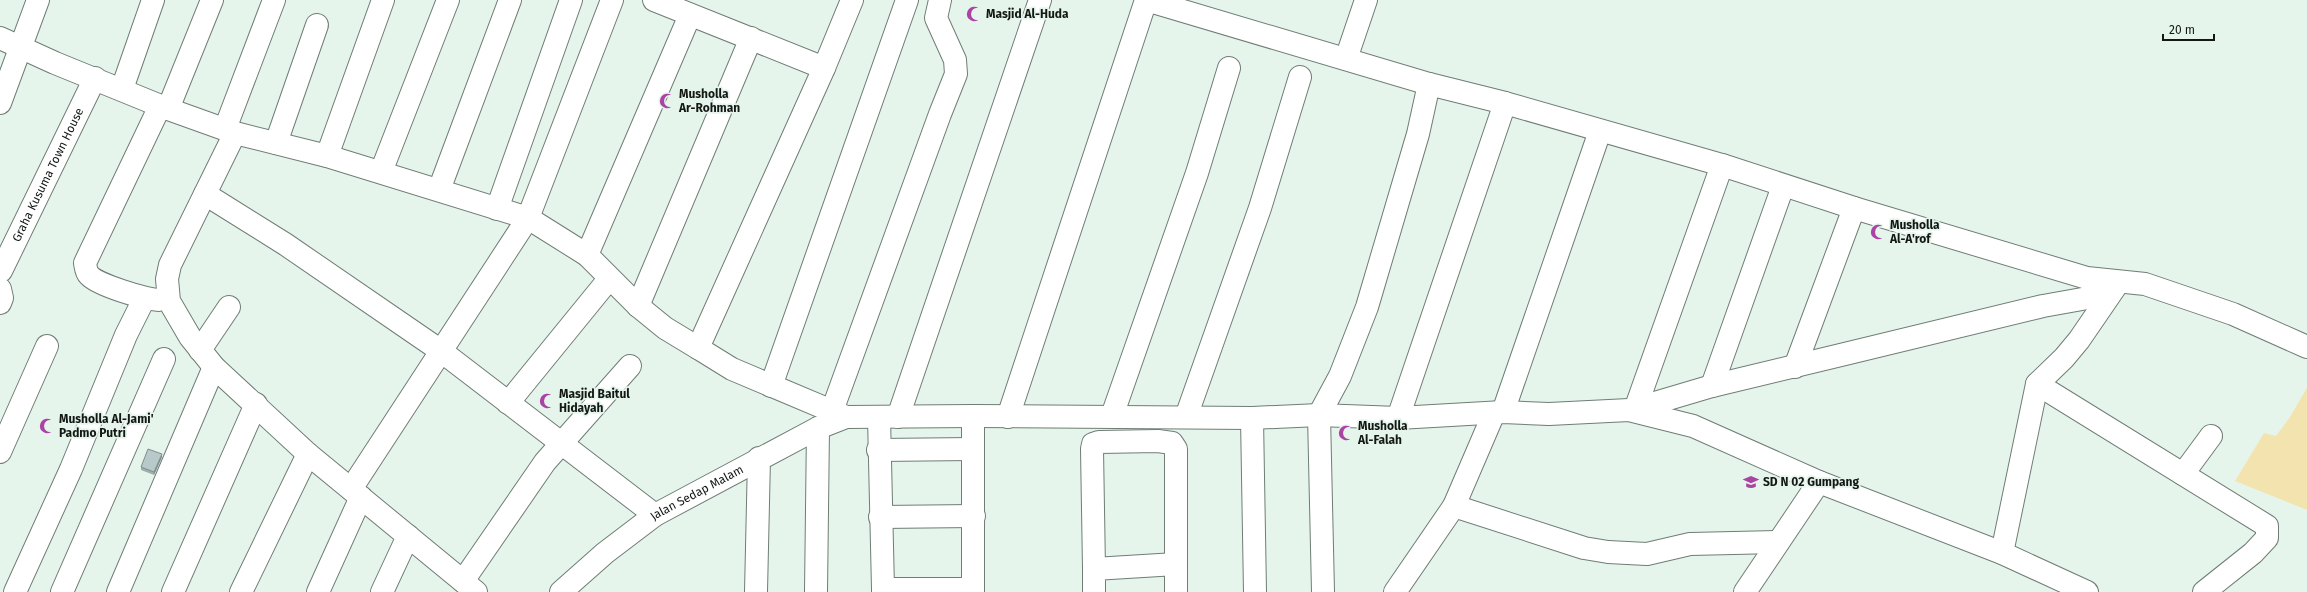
<svg xmlns="http://www.w3.org/2000/svg" width="2307" height="592" viewBox="0 0 2307 592" font-family="'Fira Sans',sans-serif">
<style>
.green{fill:#f3e3af}
.lines{fill:none;stroke-linecap:round;stroke-linejoin:round}
.minor-casing{stroke:#6f7d75;stroke-width:24}
.minor{stroke:#fff;stroke-width:22}
.wall{fill:#9daead}
.shaded-wall{fill:#808d8d}
.building{fill:#b7cac9;stroke:#808d8d}
.labels{text-anchor:middle;stroke-width:3.5;stroke-linejoin:round;paint-order:stroke}
.poi-label{font-size:12px;font-weight:bold;fill:#131815;stroke:#e6f5ec;text-anchor:start}
.street-label{font-size:12px;fill:#131815;stroke:#e6f5ec}
</style>
<rect width="100%" height="100%" fill="#e6f5ec"/>
<!-- green -->
<path class="green" d="M2307 388V510L2235 481 2264 433 2276 436 2290 417Z"/>
<g class="lines">
<!-- minor casing -->
<g class="minor-casing">
<g id="minor">
<path d="M654 0 824 68"/>
<path d="M852 0 824 68 698 348 732 369 846 417 973 416 1252 418 1319 415 1398 418 1503 412 1549 414 1629 410 1693 426 1819 482 2002 553 2087 592"/>
<path d="M1146 0 1429 84 1505 103 1722 165 1854 208 2087 278 2145 284 2233 314 2307 347"/>
<path d="M0 38 55 63 168 109 235 133 327 156 528 218 587 255 638 306 665 328 698 348"/>
<path d="M1346 59 1366 0"/>
<path d="M122 89 153 0"/>
<path d="M0 103 38 0"/>
<path d="M168 109 212 0"/>
<path d="M225 129 274 0"/>
<path d="M235 133 170 265 167 279 169 301 190 337 214 367 308 454 476 592"/>
<path d="M276 143 317 25"/>
<path d="M327 156 383 0"/>
<path d="M381 172 448 0"/>
<path d="M439 190 510 0"/>
<path d="M205 194 285 244 441 351 655 515"/>
<path d="M497 209 571 0"/>
<path d="M587 255 690 15"/>
<path id="s1" d="M1 271 95 78"/>
<path d="M0 289 2 298 0 303"/>
<path d="M159 300C145 299 97 285 89 275 86 272 86 268 85 263L160 106"/>
<path d="M638 306 751 38"/>
<path d="M200 350 229 307"/>
<path d="M1795 367 1854 208"/>
<path d="M2037 384 2267 526V538L2253 553 2204 592"/>
<path d="M771 386 907 0"/>
<path d="M1712 386 1783 186"/>
<path d="M508 403 609 279"/>
<path d="M1636 407 1722 165"/>
<path d="M1631 410 1712 386 1849 353 2043 306 2110 294"/>
<path d="M832 411 940 114 956 74 955 60 936 18 940 0"/>
<path d="M1503 412 1600 131"/>
<path d="M1112 416 1197 173 1229 68"/>
<path d="M879 417 883 589"/>
<path d="M898 417 1040 0"/>
<path d="M1008 417 1146 0"/>
<path d="M1186 417 1260 208 1300 77"/>
<path d="M1252 418 1255 592"/>
<path d="M1398 418 1505 103"/>
<path d="M878 450 972 449"/>
<path d="M0 452 47 346"/>
<path d="M2183 474 2211 436"/>
<path d="M351 489 528 218 612 0"/>
<path d="M1454 506 1584 548 1608 552 1647 554 1690 544 1777 542"/>
<path d="M880 517 974 516"/>
<path d="M2002 553 2037 384 2064 358 2079 340 2116 286"/>
<path d="M1094 569 1092 449 1093 444 1099 442 1158 441 1172 443 1176 449V592"/>
<path d="M463 581 545 462 630 366"/>
<path d="M15 592 71 469 126 335 144 299"/>
<path d="M62 592 164 359"/>
<path d="M118 592 214 367"/>
<path d="M173 592 256 404"/>
<path d="M241 592 308 454"/>
<path d="M318 592 361 497"/>
<path d="M382 592 408 536"/>
<path id="s2" d="M561 592 605 553 655 515 818 428 846 417"/>
<path d="M756 592 759 458"/>
<path d="M816 592 818 428"/>
<path d="M883 592V589H973"/>
<path d="M973 592V416"/>
<path d="M1094 592V569L1176 564"/>
<path d="M1323 592 1319 415 1340 376 1367 307 1418 134 1429 84"/>
<path d="M1395 592 1454 506 1494 413"/>
<path d="M1745 592 1819 482"/>
</g>
</g>
<!-- minor -->
<use href="#minor" class="minor"/>
</g>
<!-- wall -->
<path class="wall" d="M162 457 154 475 141 470V467Z"/>
<!-- shaded-wall -->
<path class="shaded-wall" d="M162 454V457L154 475V472Z"/>
<!-- building -->
<path class="building" d="M148 449 162 454 154 472 141 467Z"/>
<!-- icons -->
<defs>
<g id="mosque-bare" transform="scale(1.2)"><path d="M3.5-4.9A6 6 0 1 0 3.5 4.9A5 5 0 1 1 3.5-4.9Z" fill="#ab43a5" stroke="#e6f5ec" stroke-width="2.5" paint-order="stroke"/></g>
<g id="school-bare" transform="scale(1.2)"><path d="M0-5L7-2L0 1L-7-2ZM-4 1L0 2.5L4 1V4Q0 6-4 4Z" fill="#ab43a5" stroke="#e6f5ec" stroke-width="2.5" paint-order="stroke"/></g>
</defs>
<g fill-rule="evenodd">
<use href="#mosque-bare" x="974" y="14"/>
<use href="#mosque-bare" x="667" y="101"/>
<use href="#mosque-bare" x="1878" y="232"/>
<use href="#mosque-bare" x="547" y="401"/>
<use href="#mosque-bare" x="47" y="426"/>
<use href="#mosque-bare" x="1346" y="433"/>
<use href="#school-bare" x="1751" y="482"/>
</g>
<g class="labels">
<!-- poi labels -->
<g class="poi-label">
<text x="986" y="18">Masjid Al-Huda</text>
<text x="679" y="98">Musholla<tspan x="679" dy="14">Ar-Rohman</tspan></text>
<text x="1890" y="229">Musholla<tspan x="1890" dy="14">Al-A'rof</tspan></text>
<text x="559" y="398">Masjid Baitul<tspan x="559" dy="14">Hidayah</tspan></text>
<text x="59" y="423">Musholla Al-Jami'<tspan x="59" dy="14">Padmo Putri</tspan></text>
<text x="1358" y="430">Musholla<tspan x="1358" dy="14">Al-Falah</tspan></text>
<text x="1763" y="486">SD N 02 Gumpang</text>
</g>
<!-- street labels -->
<g class="street-label">
<text dy="4" stroke="none"><textPath href="#s1" startOffset="107">Graha Kusuma Town House</textPath></text>
<text dy="4" stroke="none"><textPath href="#s2" startOffset="169">Jalan Sedap Malam</textPath></text>
</g>
</g>
<!-- scale -->
<path d="M2163 34v6h51v-6" fill="none" stroke="#131815" stroke-width="2"/>
<text x="2169" y="34" font-size="12" fill="#131815" stroke="#e6f5ec" stroke-width="3" paint-order="stroke">20 m</text>
</svg>
